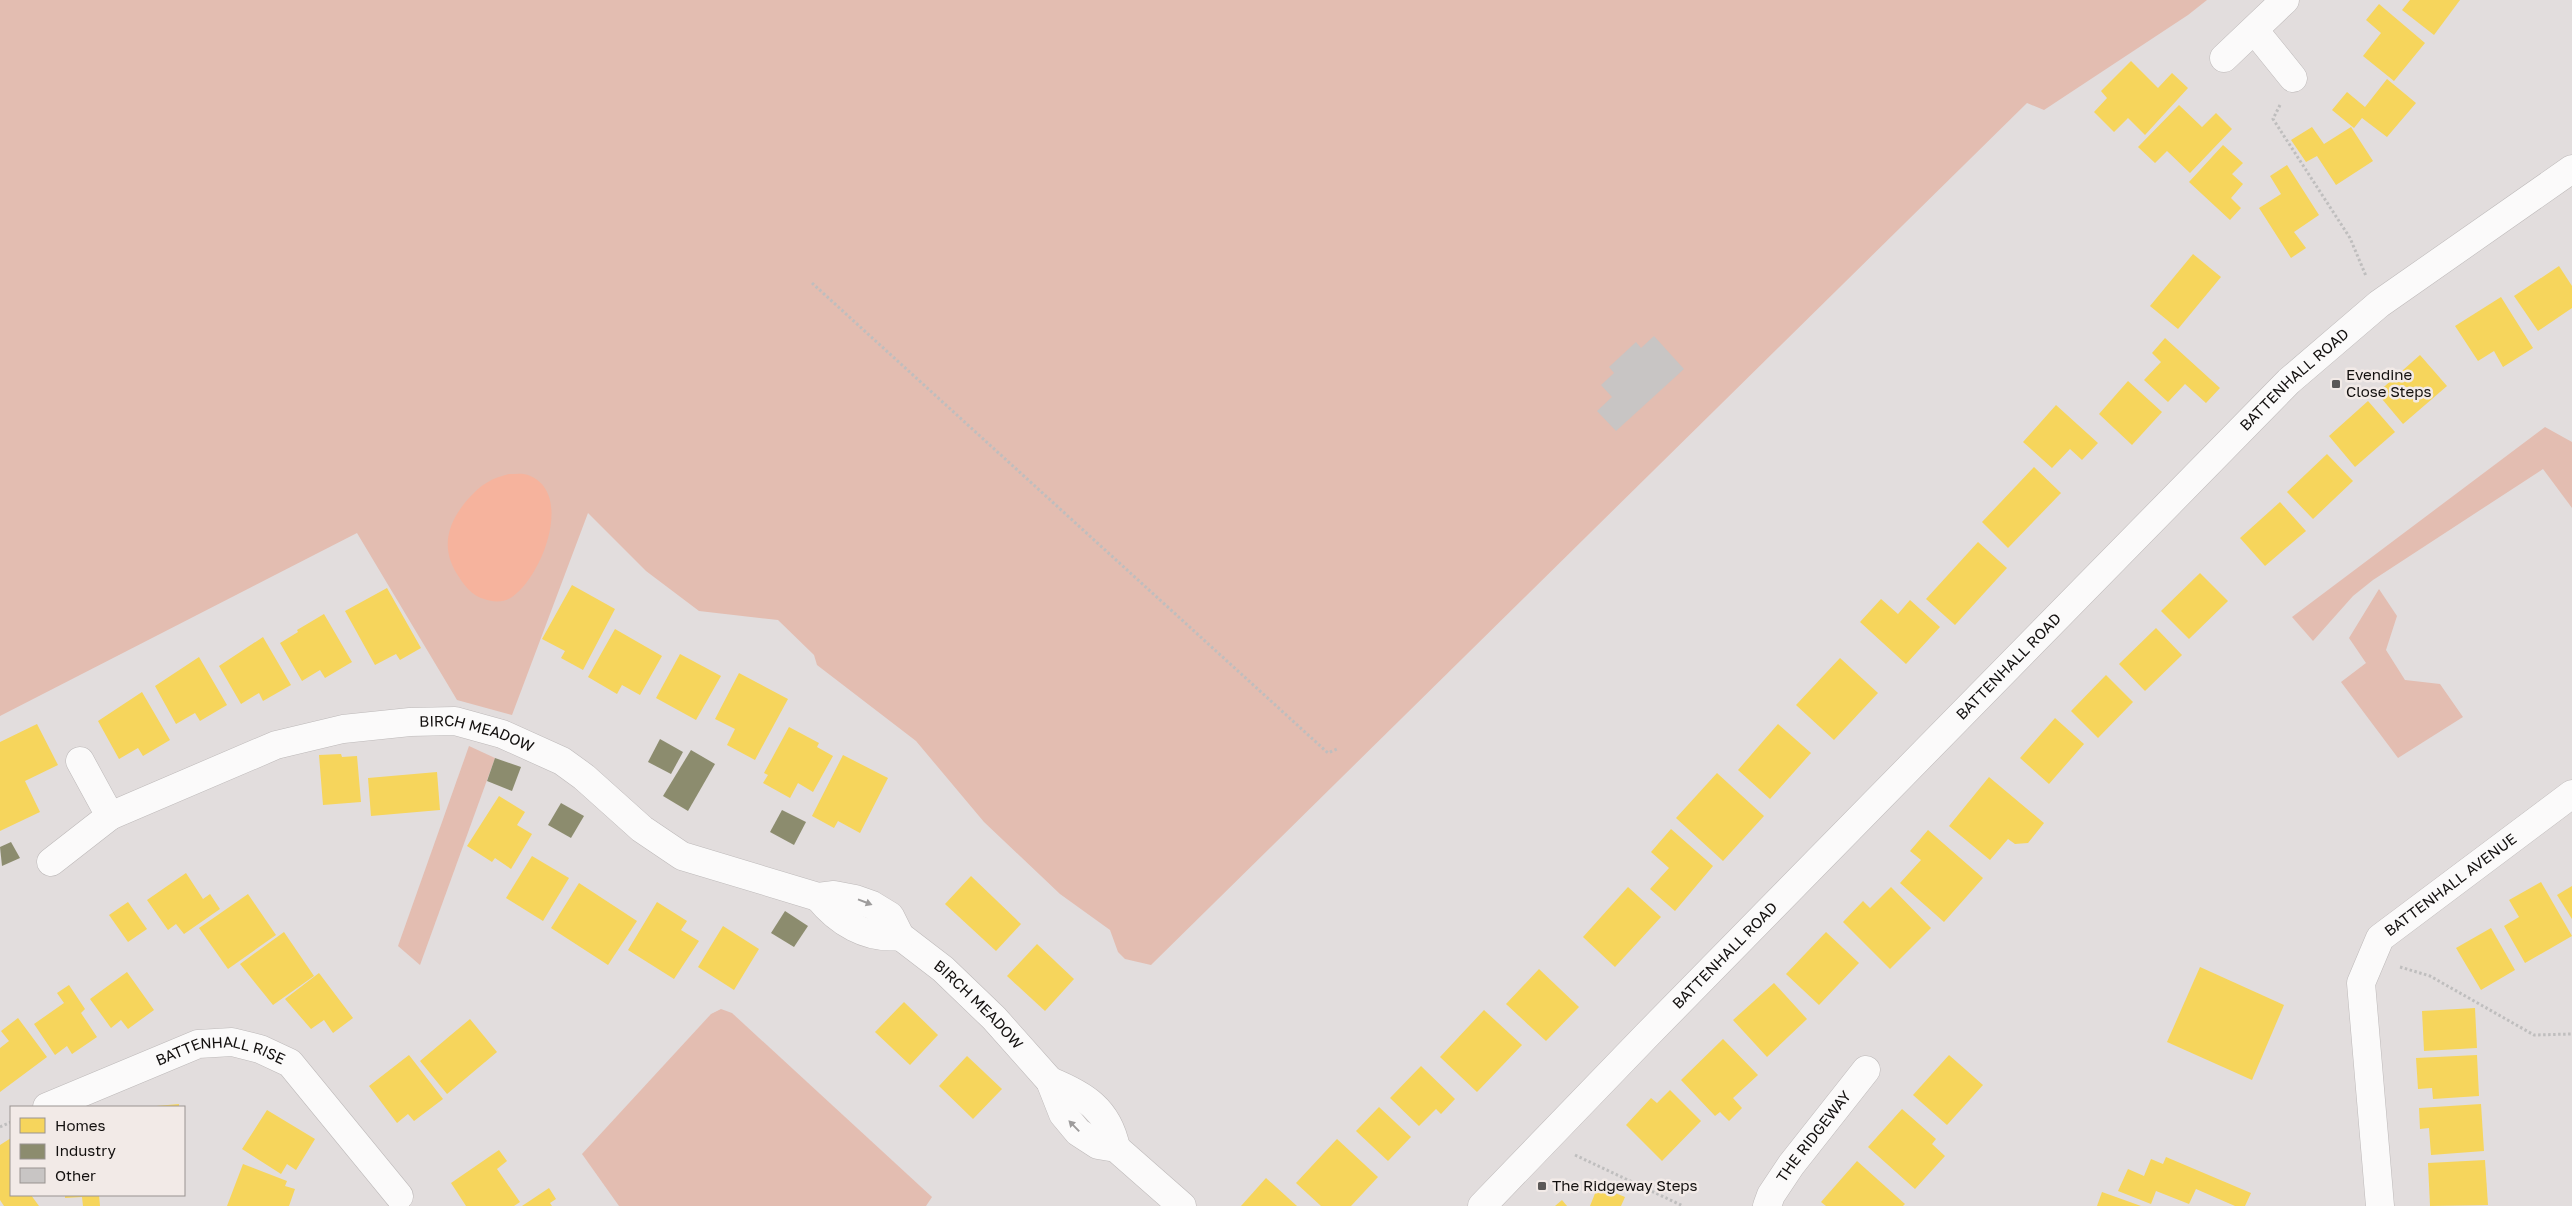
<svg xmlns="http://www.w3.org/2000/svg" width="2572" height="1206" viewBox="0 0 2572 1206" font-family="'Golos Text',sans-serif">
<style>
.green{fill:#e3bdb1}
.water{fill:#f6b39d}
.homes{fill:#f6d55c}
.industry{fill:#8c8c6e}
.building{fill:#c8c5c4}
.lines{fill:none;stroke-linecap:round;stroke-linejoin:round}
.minor-casing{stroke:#bdb9b9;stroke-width:29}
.path{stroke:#bfbebe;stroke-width:3;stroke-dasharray:2.5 2.5;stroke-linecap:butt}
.minor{stroke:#fbfafa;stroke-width:28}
.oneway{fill:#9e9c9c}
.poi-dot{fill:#5b5857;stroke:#f2eae7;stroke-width:2}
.labels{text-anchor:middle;stroke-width:5;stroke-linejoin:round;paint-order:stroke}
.poi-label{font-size:15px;fill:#13100f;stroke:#f2eae7;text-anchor:start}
.street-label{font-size:15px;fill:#13100f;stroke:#f2eae7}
</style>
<rect width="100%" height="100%" fill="#e2dddd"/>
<!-- green -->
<g class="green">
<path d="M0 0H2207L2188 15 2044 110 2027 103 1151 965 1125 959 1118 952 1110 930 1060 894 984 822 916 741 817 665 814 655 778 620 699 611 646 571 588 513 512 715 457 700 357 533 0 716Z"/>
<path d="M2545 427 2572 442V508L2543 469 2373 580 2353 596 2313 641 2292 617Z"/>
<path d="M2379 589 2397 616 2386 650 2405 680 2440 684 2463 717 2398 758 2341 682 2366 663 2349 638Z"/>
<path d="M469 746 495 758 420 965 398 946Z"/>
<path d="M721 1009 732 1013 932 1197 926 1206H619L582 1154 711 1014Z"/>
</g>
<!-- water -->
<path class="water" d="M509 474C515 474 523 473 528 475 575 492 542 577 512 597 503 603 493 602 484 599 472 596 463 584 457 574 440 547 448 522 468 499 474 493 480 486 488 482 494 478 502 476 509 474Z"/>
<!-- homes -->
<g class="homes">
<path d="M2410 0H2460L2434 35 2402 10Z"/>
<path d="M2379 4 2425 43 2394 81 2363 56 2381 33 2366 20Z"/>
<path d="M2131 61 2158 88 2172 73 2188 88 2145 135 2128 118 2114 132 2094 112 2107 98 2101 91Z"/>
<path d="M2387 79 2416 103 2387 137 2362 118 2354 128 2332 110 2347 92 2365 107Z"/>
<path d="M2179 105 2202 127 2216 113 2232 129 2190 173 2167 151 2155 163 2138 147Z"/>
<path d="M2312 127 2324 144 2351 127 2373 161 2336 185 2317 156 2306 162 2291 140Z"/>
<path d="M2223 145 2243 163 2232 174 2243 184 2231 198 2241 208 2230 220 2189 182Z"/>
<path d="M2287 165 2319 215 2294 232 2306 248 2291 258 2259 208 2281 194 2270 176Z"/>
<path d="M2193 254 2221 277 2178 329 2150 306Z"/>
<path d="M2559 266 2572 286V308L2538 331 2514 296Z"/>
<path d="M2501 297 2533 348 2503 367 2494 351 2478 361 2455 326Z"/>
<path d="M2165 338 2220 388 2206 403 2185 384 2168 402 2144 380 2161 362 2152 353Z"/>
<path d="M2420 355 2447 386 2403 424 2377 393Z"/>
<path d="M2128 381 2162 412 2132 445 2099 414Z"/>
<path d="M2368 401 2395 432 2355 467 2329 436Z"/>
<path d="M2056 405 2098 443 2082 460 2070 449 2052 468 2023 442Z"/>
<path d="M2327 454 2353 481 2313 519 2287 492Z"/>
<path d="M2034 467 2061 493 2008 548 1982 522Z"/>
<path d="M2280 502 2306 531 2265 566 2240 538Z"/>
<path d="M1978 542 2007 568 1955 625 1926 599Z"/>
<path d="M2200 573 2228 601 2189 639 2161 611Z"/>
<path d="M572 585 615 609 583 670 561 658 565 651 542 639Z"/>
<path d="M387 588 421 648 400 660 396 654 375 665 345 611Z"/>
<path d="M1881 599 1898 614 1910 600 1940 627 1906 664 1860 622Z"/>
<path d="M324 614 352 662 325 678 320 670 302 681 280 643 298 632 297 630Z"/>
<path d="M2156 628 2182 655 2145 691 2119 664Z"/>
<path d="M615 629 662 656 640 695 622 685 617 694 588 677Z"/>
<path d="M263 637 291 685 263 701 259 693 241 704 219 666Z"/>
<path d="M680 654 721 676 696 720 656 698Z"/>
<path d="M199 657 227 705 200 721 195 713 176 724 155 686Z"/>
<path d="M1840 658 1878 693 1834 740 1796 705Z"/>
<path d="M739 673 788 699 755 760 727 745 735 729 715 719Z"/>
<path d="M2106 675 2133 702 2098 738 2071 711Z"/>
<path d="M142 692 170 740 143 756 138 748 119 759 98 721Z"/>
<path d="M2055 718 2084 744 2049 784 2020 758Z"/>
<path d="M37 724 58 765 25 781 40 812 0 831V742Z"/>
<path d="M1778 724 1811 753 1770 799 1738 770Z"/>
<path d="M789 727 819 743 817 747 833 756 813 792 798 783 790 798 763 783 768 775 764 773Z"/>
<path d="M341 754 342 757 357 756 361 802 323 805 319 755Z"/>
<path d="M843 755 888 778 860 833 838 821 834 828 812 816Z"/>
<path d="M437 772 440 810 371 816 368 778Z"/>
<path d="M1717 773 1764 816 1723 861 1676 818Z"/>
<path d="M1989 777 2044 823 2028 843 2015 844 2008 839 1990 860 1949 826Z"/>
<path d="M499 796 525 812 517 825 532 834 511 869 495 858 492 862 467 846Z"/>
<path d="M1671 829 1713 866 1675 911 1650 889 1669 868 1651 852Z"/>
<path d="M1928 830 1983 878 1944 922 1900 883 1921 860 1910 851Z"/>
<path d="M532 856 569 878 543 921 506 898Z"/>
<path d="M186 873 203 899 210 894 220 909 184 934 176 924 168 930 147 900Z"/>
<path d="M971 876 1021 924 996 951 945 904Z"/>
<path d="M2541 882 2572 936 2525 963 2504 926 2519 917 2509 900Z"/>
<path d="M579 883 637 921 608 965 551 928Z"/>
<path d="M2572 886V919L2557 895Z"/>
<path d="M1628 887 1661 917 1615 967 1583 937Z"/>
<path d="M1891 887 1931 928 1890 969 1843 922 1863 901 1870 908Z"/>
<path d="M248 894 276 935 228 969 199 928Z"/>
<path d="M128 902 147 929 128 942 109 915Z"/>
<path d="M657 902 687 921 681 930 699 941 674 979 628 950Z"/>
<path d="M723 926 759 949 734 990 698 967Z"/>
<path d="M2491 928 2515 970 2481 990 2456 948Z"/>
<path d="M284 932 314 976 273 1005 240 964Z"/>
<path d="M1826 932 1859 963 1819 1005 1786 974Z"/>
<path d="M1037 944 1074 979 1045 1011 1007 976Z"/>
<path d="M2200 967 2284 1005 2252 1080 2167 1042Z"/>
<path d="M1539 969 1579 1007 1546 1041 1506 1004Z"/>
<path d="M127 972 154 1010 128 1029 121 1020 111 1028 90 999Z"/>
<path d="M319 973 353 1018 333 1033 324 1020 311 1029 285 999Z"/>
<path d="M1774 983 1807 1019 1767 1057 1733 1020Z"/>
<path d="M69 985 85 1009 81 1013 97 1037 72 1054 67 1046 55 1055 34 1024 64 1003 57 993Z"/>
<path d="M904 1002 938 1035 910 1065 875 1032Z"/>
<path d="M2475 1008 2477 1048 2424 1051 2422 1011Z"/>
<path d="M1484 1010 1522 1045 1477 1092 1440 1057Z"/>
<path d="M18 1018 47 1057 0 1092V1048L9 1041 1 1031Z"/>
<path d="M470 1019 497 1052 447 1094 420 1061Z"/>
<path d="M1723 1039 1758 1075 1733 1098 1742 1108 1729 1121 1720 1112 1715 1116 1681 1080Z"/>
<path d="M409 1055 443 1099 414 1121 408 1114 397 1123 369 1086Z"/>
<path d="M1949 1055 1983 1085 1947 1125 1913 1095Z"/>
<path d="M2477 1055 2479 1096 2433 1099 2432 1088 2418 1089 2416 1058Z"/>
<path d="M967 1056 1002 1089 973 1119 939 1086Z"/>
<path d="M1421 1066 1455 1099 1441 1114 1436 1109 1419 1126 1390 1098Z"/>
<path d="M1670 1090 1701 1121 1662 1161 1626 1125 1651 1098 1657 1103Z"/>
<path d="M179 1104V1107H156V1106Z"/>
<path d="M2481 1104 2484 1151 2431 1155 2429 1128 2420 1129 2419 1108Z"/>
<path d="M1379 1107 1411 1137 1388 1161 1356 1131Z"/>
<path d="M1902 1109 1936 1139 1932 1144 1945 1156 1915 1189 1868 1147Z"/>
<path d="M267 1110 315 1139 296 1170 287 1164 281 1174 242 1149Z"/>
<path d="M11 1138V1195H31L39 1206H4L0 1200V1145Z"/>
<path d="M1337 1139 1378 1177 1351 1206H1321L1296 1183Z"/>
<path d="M499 1150 507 1161 497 1169 520 1202 514 1206H466L451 1183Z"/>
<path d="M2166 1157 2251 1193 2245 1206H2235L2196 1189 2189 1204 2156 1191 2151 1204 2118 1191 2128 1169 2144 1176 2151 1159 2163 1164Z"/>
<path d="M2485 1160 2488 1205 2430 1206 2428 1163Z"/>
<path d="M1857 1161 1905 1204 1903 1206H1826L1821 1202Z"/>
<path d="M243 1164 287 1181 285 1186 295 1189 289 1206H227Z"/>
<path d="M1266 1178 1297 1206H1241Z"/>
<path d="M1598 1186 1625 1197 1621 1206H1590Z"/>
<path d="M549 1188 556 1199 550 1203 552 1206H522Z"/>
<path d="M2102 1192 2141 1206H2097Z"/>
<path d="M65 1195H99L100 1206H83L82 1197 65 1198Z"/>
<path d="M1562 1200 1567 1206H1555Z"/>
</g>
<!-- industry -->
<g class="industry">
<path d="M660 739 683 752 671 774 648 762Z"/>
<path d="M691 750 715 764 688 811 663 796Z"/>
<path d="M495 758 521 767 512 791 487 781Z"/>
<path d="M561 803 584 816 571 838 548 825Z"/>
<path d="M782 810 806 822 794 845 770 832Z"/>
<path d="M11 842 20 858 2 866 0 847Z"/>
<path d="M785 911 808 926 794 947 771 933Z"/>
</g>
<!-- building -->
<path class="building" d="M1654 336 1684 369 1616 431 1597 411 1612 397 1601 385 1614 373 1609 367 1636 342 1641 348Z"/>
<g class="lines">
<!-- minor casing -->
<g class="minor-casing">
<g id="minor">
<path d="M2255 31 2293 78"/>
<path d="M2224 58 2285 0"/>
<path d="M80 761 110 816"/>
<path id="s1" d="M51 862 110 816 276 745 343 729 410 722 455 721 502 734 562 761 584 777 642 829 682 856 818 897 834 895 855 899 872 905 890 916 900 936 943 969 994 1018 1050 1081 1063 1114 1078 1132 1098 1145 1116 1148 1182 1206"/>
<path d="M818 897C838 922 867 940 900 936"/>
<path d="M1050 1081C1084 1095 1108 1109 1116 1148"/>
<path id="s2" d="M47 1107 198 1044 232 1042 260 1049 290 1063 399 1196"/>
<path id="s3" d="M1482 1206 1647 1035 2289 381 2379 304 2572 169"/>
<path id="s4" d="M1767 1206 1771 1195 1791 1165 1866 1070"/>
<path id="s5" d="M2380 1206 2361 983 2380 938 2572 794"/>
</g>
</g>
<!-- path -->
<g class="path">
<path d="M2280 105 2273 119 2350 238 2366 276"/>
<path d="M812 283 1328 753 1337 749"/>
<path d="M2400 967 2430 976 2534 1035 2572 1034"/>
<path d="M0 1127 11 1122"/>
<path d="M1575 1155 1683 1206"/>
</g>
<!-- minor -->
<use href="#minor" class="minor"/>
</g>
<!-- one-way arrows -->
<defs><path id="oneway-solid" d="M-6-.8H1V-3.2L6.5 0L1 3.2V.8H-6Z" transform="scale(1.25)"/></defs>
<g class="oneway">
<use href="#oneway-solid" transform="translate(865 902) rotate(21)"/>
<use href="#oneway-solid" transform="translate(1074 1126) rotate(-134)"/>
</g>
<!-- markers -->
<g class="poi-dot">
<rect x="2331" y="379" width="10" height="10" rx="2.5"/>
<rect x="1537" y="1181" width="10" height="10" rx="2.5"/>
</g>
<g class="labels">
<!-- poi labels -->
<g class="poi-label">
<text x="2346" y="380">Evendine<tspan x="2346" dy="17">Close Steps</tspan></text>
<text x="1552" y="1191">The Ridgeway Steps</text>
</g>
<!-- street labels -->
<g class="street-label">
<text dy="5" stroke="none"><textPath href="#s3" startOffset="1159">BATTENHALL ROAD</textPath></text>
<text dy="5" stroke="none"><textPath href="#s3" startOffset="754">BATTENHALL ROAD</textPath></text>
<text dy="5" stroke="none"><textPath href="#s1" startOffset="460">BIRCH MEADOW</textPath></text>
<text dy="5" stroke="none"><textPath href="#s5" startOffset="361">BATTENHALL AVENUE</textPath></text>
<text dy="5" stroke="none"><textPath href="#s3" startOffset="349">BATTENHALL ROAD</textPath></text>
<text dy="5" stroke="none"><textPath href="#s1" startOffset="1050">BIRCH MEADOW</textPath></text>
<text dy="5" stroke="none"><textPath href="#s2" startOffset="186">BATTENHALL RISE</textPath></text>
<text dy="5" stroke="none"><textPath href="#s4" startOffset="84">THE RIDGEWAY</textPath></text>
</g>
</g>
<!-- legend -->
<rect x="10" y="1106" width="175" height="90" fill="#f2eae7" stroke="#999391"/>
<rect x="20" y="1118" width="25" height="15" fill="#f6d55c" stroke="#999391"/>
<text x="55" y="1131" font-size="15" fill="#13100f">Homes</text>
<rect x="20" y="1144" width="25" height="15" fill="#8c8c6e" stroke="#999391"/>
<text x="55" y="1156" font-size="15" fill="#13100f">Industry</text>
<rect x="20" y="1168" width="25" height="15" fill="#c8c5c4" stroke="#999391"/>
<text x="55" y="1181" font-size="15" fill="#13100f">Other</text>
</svg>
